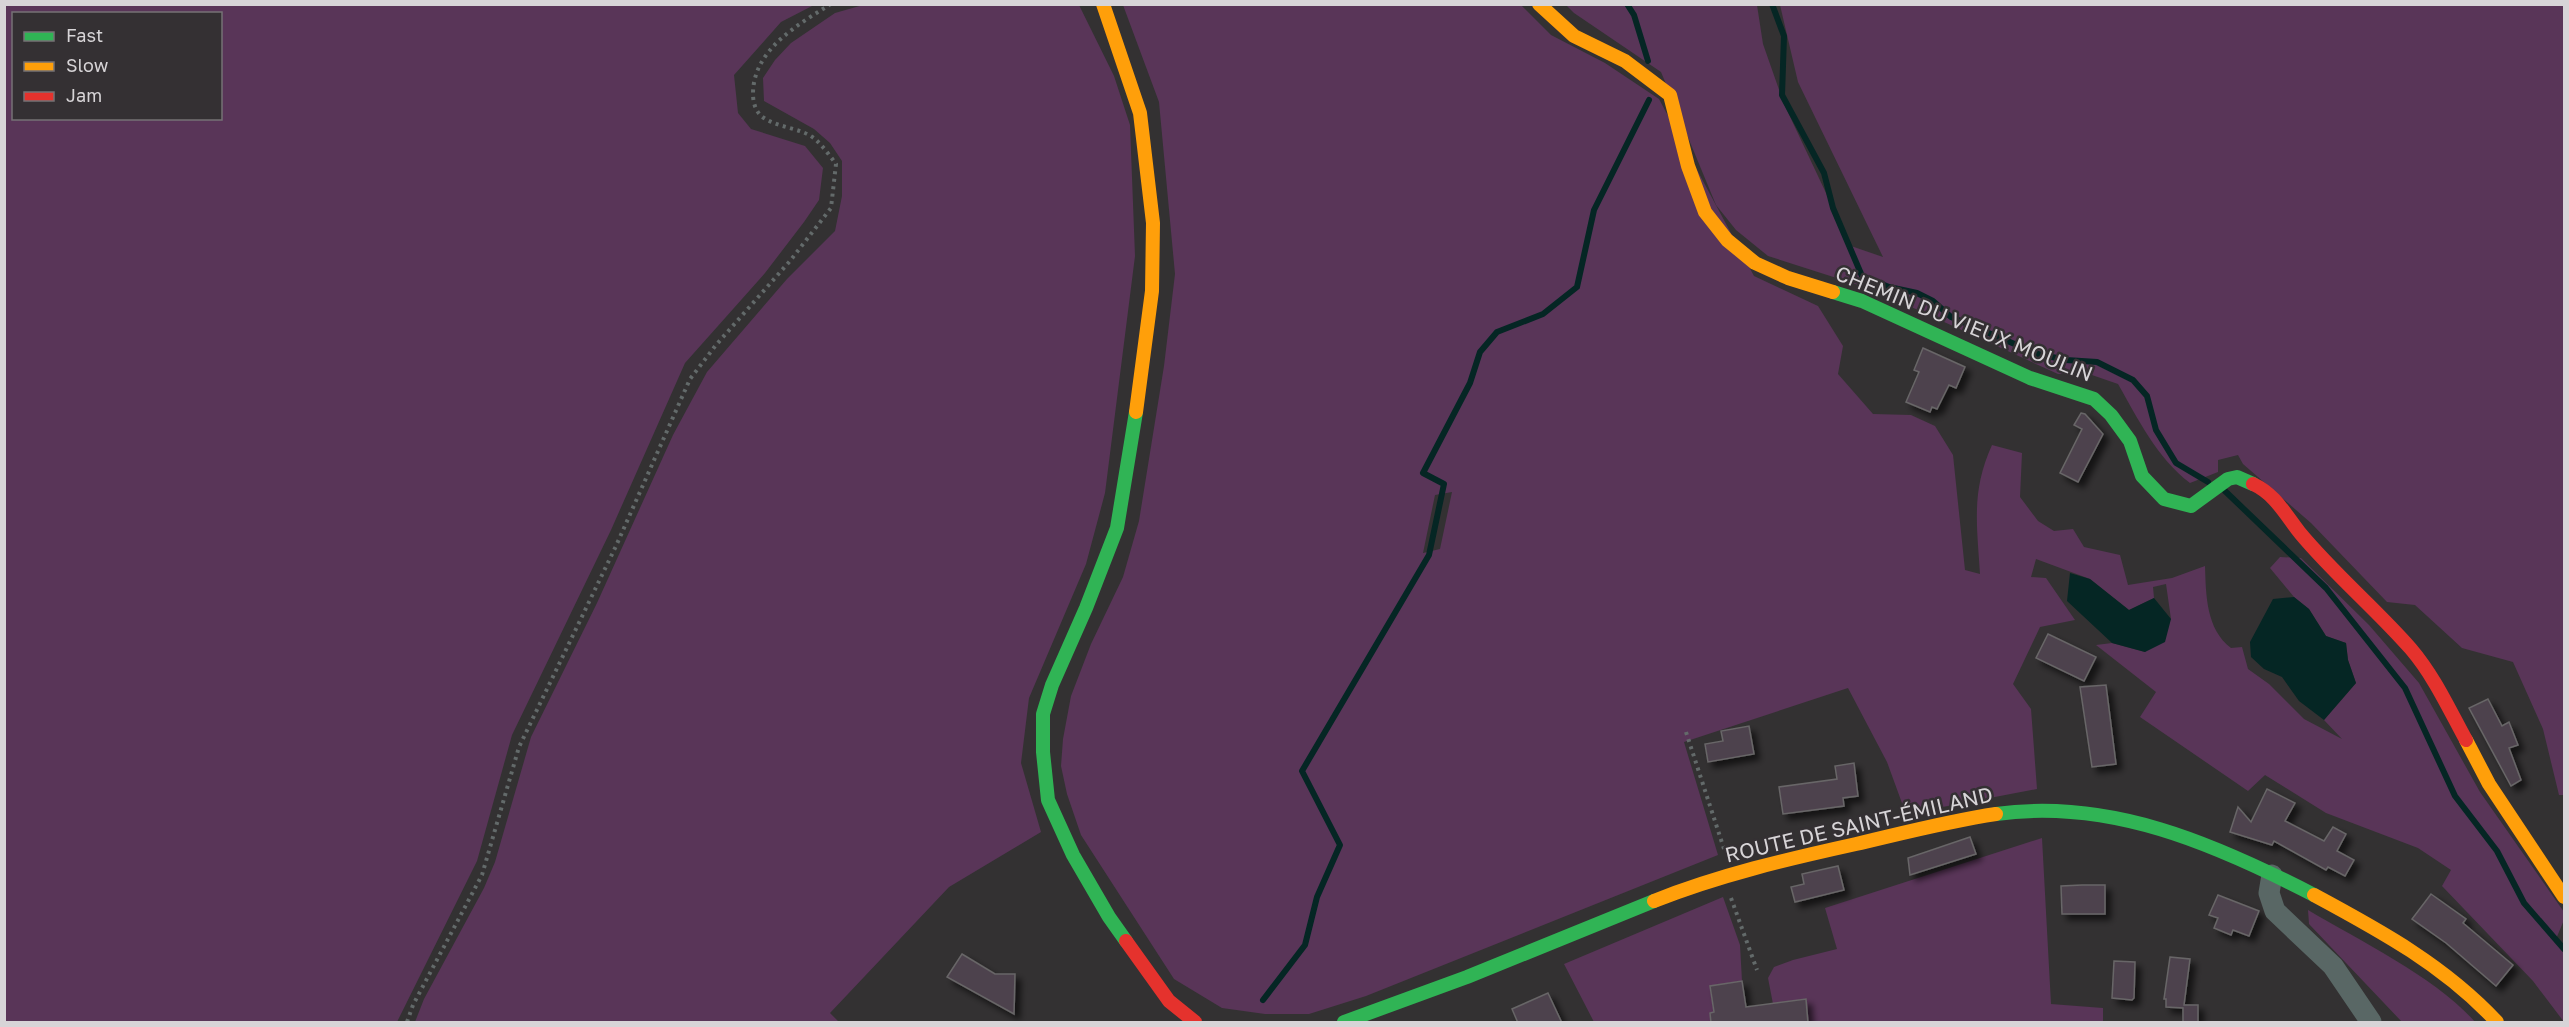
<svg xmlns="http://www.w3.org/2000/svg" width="2569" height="1027" viewBox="0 0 2569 1027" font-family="'Golos Text',sans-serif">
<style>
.green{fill:#593558;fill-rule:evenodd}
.water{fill:#052624}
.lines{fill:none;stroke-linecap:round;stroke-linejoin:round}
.stream{stroke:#052624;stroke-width:6}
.building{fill:#4e434e;stroke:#686667;stroke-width:1.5;filter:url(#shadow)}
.path{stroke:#636a6a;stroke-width:4;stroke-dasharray:3 4.5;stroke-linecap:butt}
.street{stroke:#596765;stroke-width:21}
.fast{stroke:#30b455;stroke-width:14}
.slow{stroke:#ff9f0a;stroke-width:14}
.jam{stroke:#e5322d;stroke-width:14}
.labels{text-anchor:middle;stroke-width:5;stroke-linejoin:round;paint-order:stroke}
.street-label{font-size:21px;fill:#d7d4d7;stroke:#343033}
</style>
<defs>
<filter id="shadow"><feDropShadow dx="5.5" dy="5.5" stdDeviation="3" flood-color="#0009"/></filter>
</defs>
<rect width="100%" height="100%" fill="#333132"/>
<!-- green -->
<g class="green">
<path d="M5 4 814 5 781 22 734 75 738 113 751 129 805 146 823 168 819 200 804 222 765 273 685 363 611 530 512 735 477 861 397 1022H5ZM14 14H220V118H14Z"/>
<path d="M863 5H1079L1114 76 1130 125 1135 256 1105 493 1086 564 1029 698 1021 763 1041 832 949 887 830 1013 839 1022H415L424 999 484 888 495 862 531 737 597 603 673 435 707 372 787 279 835 231 842 196V161L830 143 814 129 764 101 763 78 775 60 791 43 835 13Z"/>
<path d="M1123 5H1521L1551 35 1605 63 1659 99 1754 276 1818 306 1843 346 1838 374 1873 414 1911 415 1935 426 1953 455 1965 570 1980 574C1977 525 1971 491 1992 445L2022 453 2020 497 2038 521 2054 531 2073 529 2084 547 2120 555 2128 585 2172 578 2205 566C2206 595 2206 629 2231 648L2242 647 2248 669 2269 684 2304 719 2342 739 2324 720 2356 683 2348 660 2346 643 2326 636 2309 609 2294 597 2270 568 2280 557 2301 558 2369 625 2419 683 2480 792 2564 912V920L2556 939 2564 949V1022L2533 981 2442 886 2451 870 2418 848 2326 813 2265 775 2248 791 2140 717 2156 692 2096 645 2112 643 2145 652 2171 619 2166 584 2153 587 2154 598 2129 610 2090 579 2036 559 2031 577 2046 578 2075 620 2040 627 2013 684 2031 709 2037 789 1906 814 1887 762 1848 688 1684 742 1718 855 1366 996 1309 1014H1265L1222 1008 1174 979 1081 835 1067 794 1061 766 1063 739 1071 696 1091 644 1123 577 1139 521 1164 366 1175 274 1159 102ZM1452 492 1440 549 1423 553 1435 495Z"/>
<path d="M1566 5H1757L1763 44 1784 104 1851 246 1883 257 1798 82 1780 5H2564V795H2559L2543 729 2513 662 2462 648 2415 605 2387 602 2311 523 2243 464 2238 455 2218 460V472L2190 483C2157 458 2138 419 2118 384L2089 374H2058L1874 290 1768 256 1736 230 1716 205 1661 72 1574 13Z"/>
<path d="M2042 838 2051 1004 2103 1008V1022H1808L1806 999 1773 1004 1768 978 1774 967 1793 960 1837 949 1825 908Z"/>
<path d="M1723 897 1740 945 1742 981 1710 986 1715 1022H1594L1564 964Z"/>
<path d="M2308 910C2360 941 2437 978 2475 1022H2402L2309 924Z"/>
</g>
<!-- water -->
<g class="water">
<path d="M2070 573 2090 579 2129 610 2154 598 2171 619 2165 642 2145 652 2112 643 2067 601Z"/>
<path d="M2294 597 2309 609 2326 636 2346 643 2348 660 2356 683 2324 720 2299 701 2282 677 2264 669 2251 657 2250 642 2273 599Z"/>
</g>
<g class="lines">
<!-- stream -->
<g class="stream">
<path d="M1627 4 1634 15 1648 61"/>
<path d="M1772 4 1784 36 1782 95 1824 173 1833 208 1862 276 1889 287 1917 293 1933 301 1951 317 2038 354 2066 360 2097 362 2133 380 2147 396 2156 430 2176 463 2208 482"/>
<path d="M2225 491 2326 588 2405 688 2455 796 2497 851 2524 903 2564 949"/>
<path d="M1263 1000 1305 945 1317 897 1340 845 1302 771 1429 555 1444 484 1423 473 1470 383 1480 352 1497 332 1543 314 1577 287 1594 210 1649 100"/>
</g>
</g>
<!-- building -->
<g class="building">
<path d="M1923 348 1965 367 1956 388 1949 385 1937 409 1932 407 1930 412 1906 402 1919 372 1914 370Z"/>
<path d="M2081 413 2085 414 2103 434 2078 482 2060 473 2082 429 2074 425Z"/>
<path d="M2048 634 2096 657 2084 681 2036 658Z"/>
<path d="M2106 685 2116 764 2092 767 2080 687Z"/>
<path d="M2488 699 2502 726 2509 722 2518 745 2509 748 2521 780 2511 786 2469 708Z"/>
<path d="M1749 726 1754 754 1708 762 1705 744 1723 741 1721 731Z"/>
<path d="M1854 763 1858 796 1843 798 1844 806 1783 814 1779 787 1837 779 1835 766Z"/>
<path d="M2267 789 2295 803 2285 821 2324 841 2333 827 2346 834 2337 851 2354 860 2345 876 2328 867 2326 870 2274 841 2272 845 2230 832 2238 807 2251 822Z"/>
<path d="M1970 837 1976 854 1910 875 1908 858Z"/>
<path d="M1838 866 1844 890 1795 902 1791 887 1804 884 1802 874Z"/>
<path d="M2082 885H2105V914H2062L2061 886Z"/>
<path d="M2431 894 2466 919 2463 923 2513 965 2496 986 2446 943 2412 919Z"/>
<path d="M2218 895 2259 911 2249 936 2233 930 2231 935 2214 928 2218 918 2209 915Z"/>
<path d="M962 954 995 974H1015L1014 1014 947 977Z"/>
<path d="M2170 957 2190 959 2184 1005H2198V1023H2183V1008L2166 1007V999H2164Z"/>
<path d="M2114 961 2135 962 2134 998 2132 1000 2112 998Z"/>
<path d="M1742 981 1746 1007 1806 999 1808 1023H1711L1710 1013 1714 1012 1710 986Z"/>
<path d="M1548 993 1562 1023H1518L1512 1009Z"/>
</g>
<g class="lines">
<!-- path -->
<g class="path">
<path d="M1686 732 1725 852"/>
<path d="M1731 898 1757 970"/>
<path d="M407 1022 413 1005 482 875 519 747 616 546 690 379 716 345 790 261 831 208 836 164C830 156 823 146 815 139 802 128 779 128 764 118 756 113 753 103 753 94 753 50 797 25 831 4"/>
</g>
<!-- street -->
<path class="street" d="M2272 875 2269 893 2275 911 2333 966 2371 1022"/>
<!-- fast -->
<g class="fast">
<path d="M1833 292 1862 301 2030 378 2094 399 2111 415 2130 441 2142 476 2164 499 2191 506 2228 479 2237 477 2253 484"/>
<path d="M1996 814C2110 798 2215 844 2314 895"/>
<path d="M1126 941 1109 917 1073 855 1048 800 1043 752V714L1052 685 1086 608 1117 528 1136 412"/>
<path d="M1344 1022 1467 977 1654 901"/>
</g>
<!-- slow -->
<g class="slow">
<path d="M1103 4 1140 113 1153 223 1152 291 1136 412"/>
<path d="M1539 4 1574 36 1625 61 1670 95 1688 166 1705 212 1727 240 1755 263 1788 278 1833 292"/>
<path d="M2466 740 2489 784 2564 897"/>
<path d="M2314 895C2381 931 2445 966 2497 1022"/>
<path d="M1654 901C1719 875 1788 859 1856 844 1903 833 1949 821 1996 814"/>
</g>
<!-- jam -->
<g class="jam">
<path d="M2253 484C2275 494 2285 514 2300 533 2334 574 2376 609 2411 649 2434 676 2449 709 2466 740"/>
<path d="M1126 941 1169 1001 1195 1022"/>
</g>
</g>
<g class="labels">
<!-- street labels -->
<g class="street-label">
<text transform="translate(1964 324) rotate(22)" y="7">CHEMIN DU VIEUX MOULIN</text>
<text transform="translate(1859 825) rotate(-13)" y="7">ROUTE DE SAINT-ÉMILAND</text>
</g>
</g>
<!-- border -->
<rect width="2569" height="1027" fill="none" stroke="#d7d4d7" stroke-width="12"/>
<!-- legend -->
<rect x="12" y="12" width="210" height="108" fill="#343033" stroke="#757275" stroke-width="1.5"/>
<rect x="24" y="32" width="30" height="9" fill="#30b455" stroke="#757275" stroke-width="1.5"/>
<text x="66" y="42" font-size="18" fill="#d7d4d7">Fast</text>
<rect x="24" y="62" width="30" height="9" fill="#ff9f0a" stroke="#757275" stroke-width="1.5"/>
<text x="66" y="72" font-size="18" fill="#d7d4d7">Slow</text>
<rect x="24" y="92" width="30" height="9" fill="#e5322d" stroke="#757275" stroke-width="1.5"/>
<text x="66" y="102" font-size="18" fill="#d7d4d7">Jam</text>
</svg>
